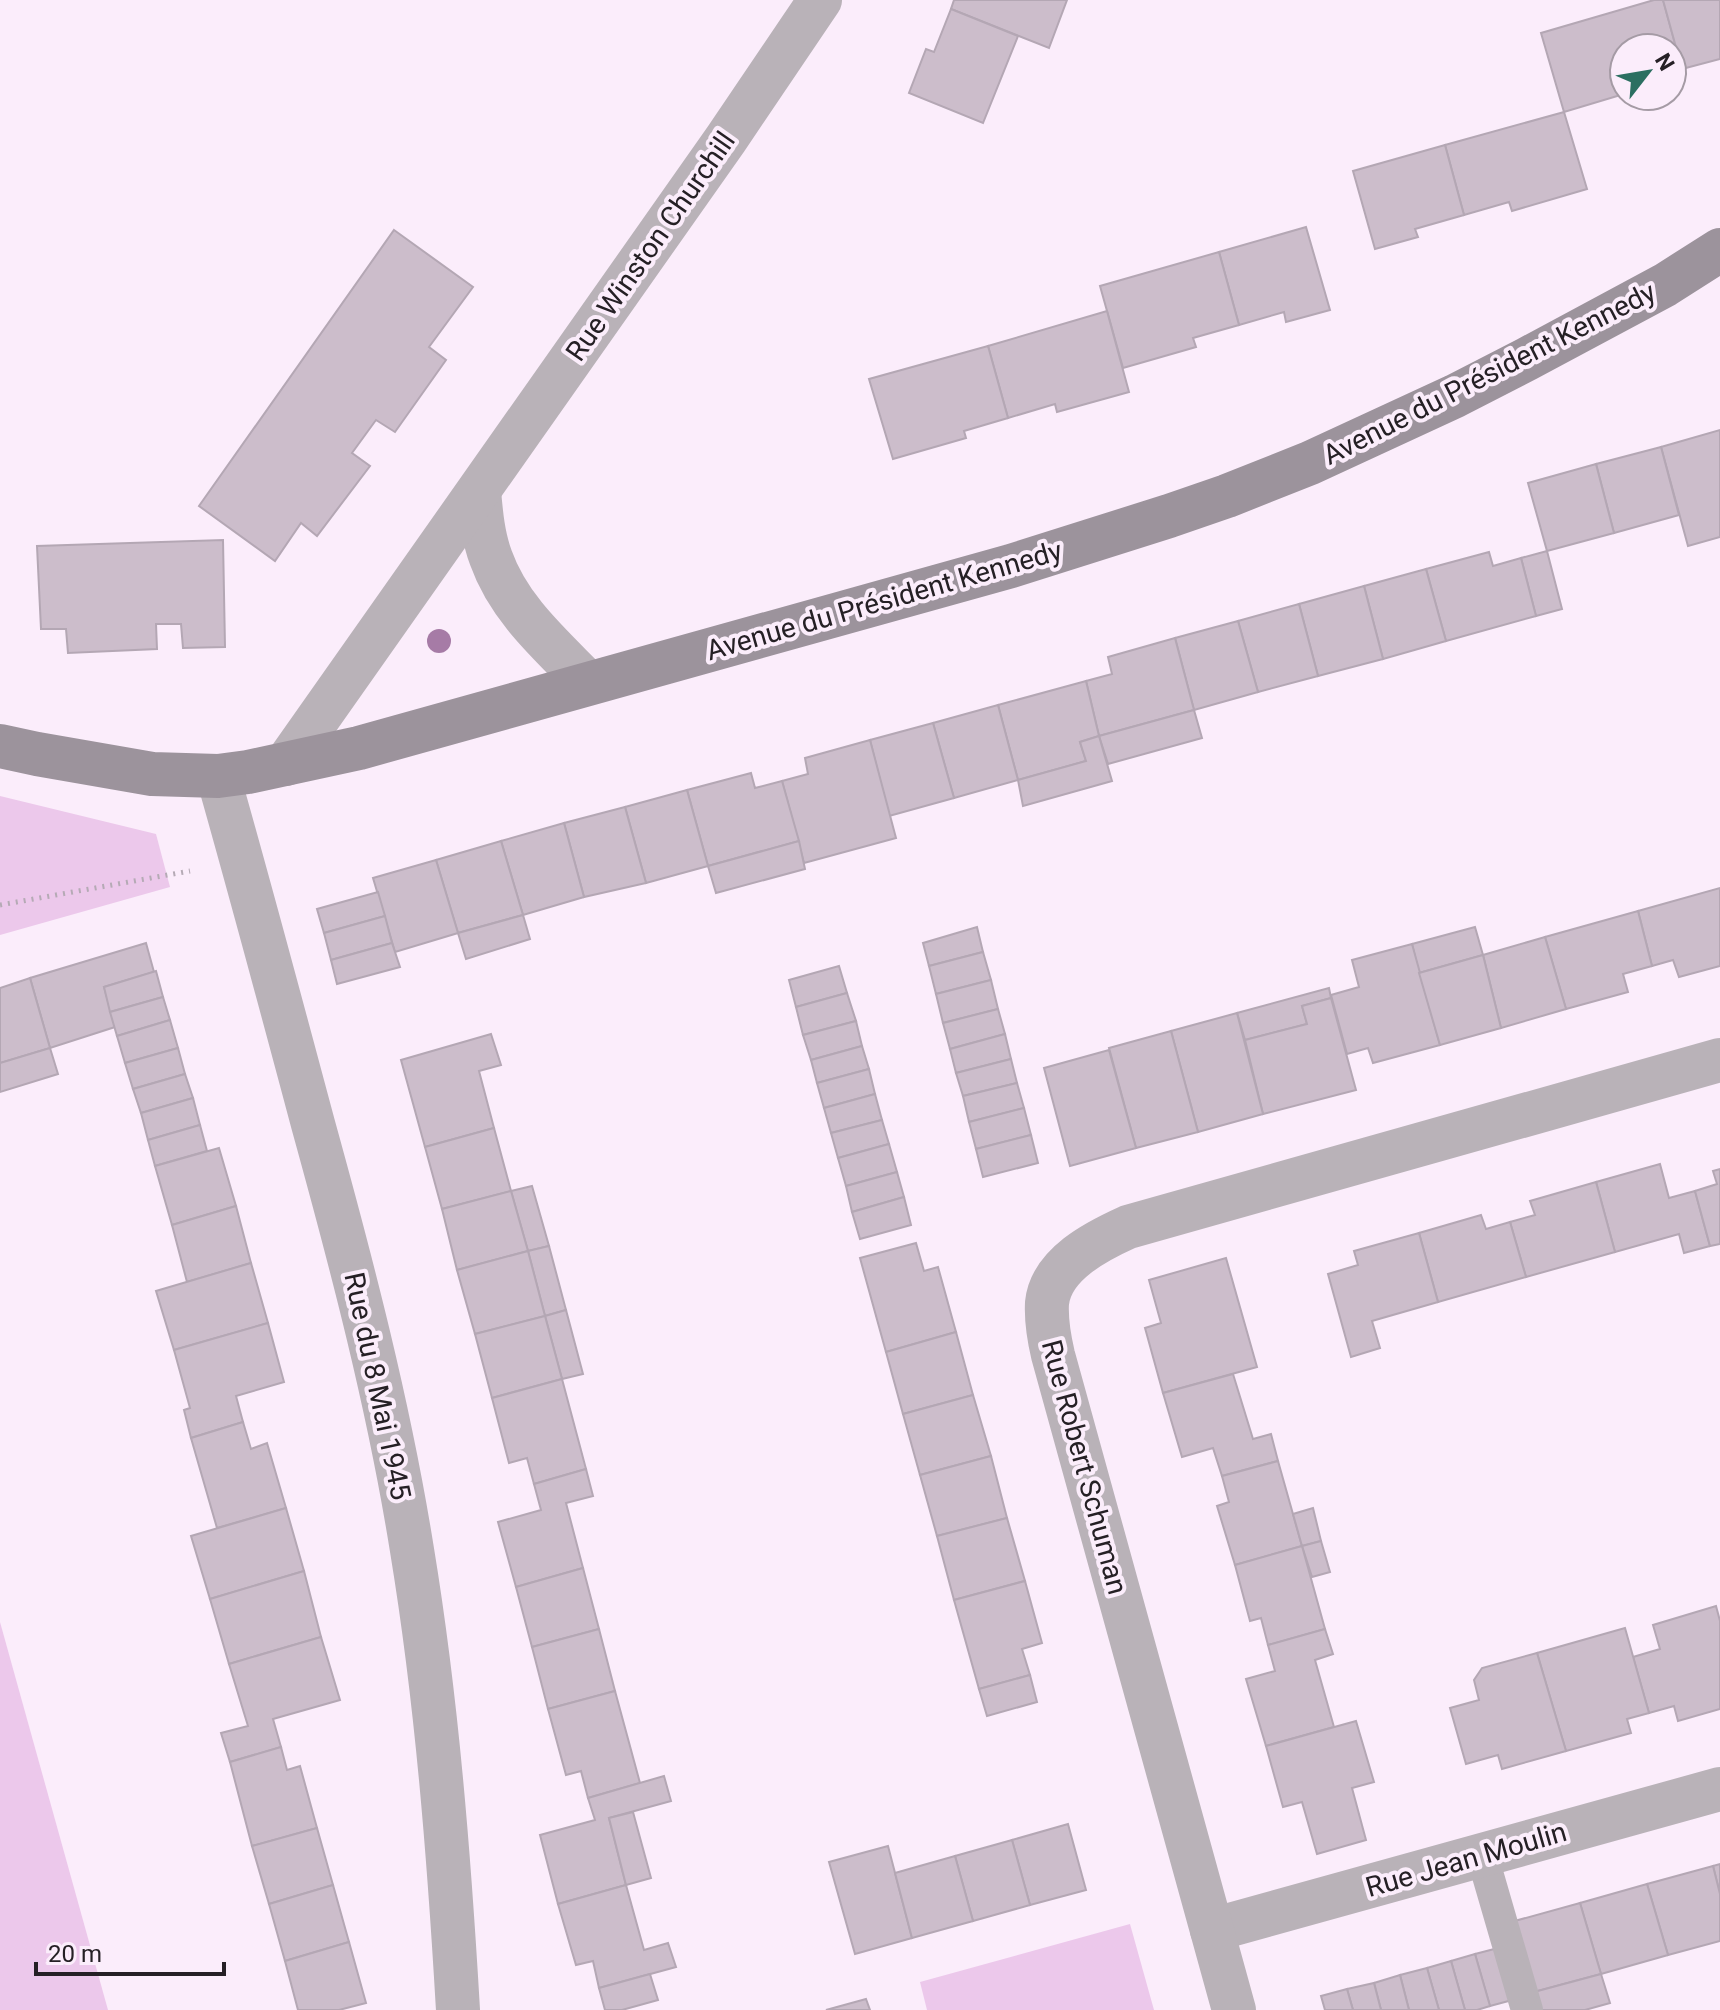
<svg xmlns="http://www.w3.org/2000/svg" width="1720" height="2010" viewBox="0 0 1720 2010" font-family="Roboto,sans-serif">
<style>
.green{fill:#ecc8eb}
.building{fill:#ccbdcb;stroke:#b4a7b4;stroke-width:2}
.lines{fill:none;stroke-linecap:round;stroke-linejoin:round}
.path{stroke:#b5aab5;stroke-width:5;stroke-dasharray:2 6;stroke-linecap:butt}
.lane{stroke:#b9b2b8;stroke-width:32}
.street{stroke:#b9b2b8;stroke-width:44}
.secondary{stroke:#9c939c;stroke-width:44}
.tree{fill:#a67ba6}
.labels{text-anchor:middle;stroke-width:8;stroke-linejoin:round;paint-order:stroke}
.street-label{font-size:28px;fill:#252025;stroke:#fbedfb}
</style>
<rect width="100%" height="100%" fill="#fbedfb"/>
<!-- green -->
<g class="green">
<path d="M0 796 156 834 170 887 0 935Z"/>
<path d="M0 1622 108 2010H0Z"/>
<path d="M1130 1924 1154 2010H927L920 1982Z"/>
</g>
<!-- building -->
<g class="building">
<path d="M954 0H1067L1049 48 951 9Z"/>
<path d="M1654 0H1663L1682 69 1672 72V48H1624V94L1564 112 1541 33Z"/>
<path d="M1663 0H1720V59L1682 69Z"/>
<path d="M951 9 1018 36 983 123 909 93 926 49 934 52Z"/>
<path d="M1564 112 1587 189 1512 211 1509 202 1464 215 1445 145Z"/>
<path d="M1445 145 1464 215 1415 229 1418 237 1375 249 1353 171Z"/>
<path d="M1306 227 1330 310 1286 322 1284 312 1239 325 1219 252Z"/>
<path d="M394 230 473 287 429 347 446 360 395 432 376 420 352 453 370 466 317 536 301 523 275 561 199 506Z"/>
<path d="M1219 252 1239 325 1193 338 1196 347 1123 368 1100 286Z"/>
<path d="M1107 311 1129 392 1057 412 1055 404 1008 418 988 346Z"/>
<path d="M988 346 1008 418 964 431 966 438 893 459 869 379Z"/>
<path d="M1720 430V537L1688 546 1661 447Z"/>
<path d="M1661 447 1679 515 1614 533 1596 464Z"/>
<path d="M1596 464 1614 533 1547 551 1528 483Z"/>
<path d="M223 540 225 647 183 648 181 624H156L157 649 68 653 66 629H41L37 546Z"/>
<path d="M1547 551 1562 609 1536 616 1521 558Z"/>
<path d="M1489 552 1493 566 1521 558 1536 616 1446 641 1426 569Z"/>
<path d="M1426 569 1446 641 1383 659 1364 586Z"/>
<path d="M1364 586 1383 659 1318 676 1299 604Z"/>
<path d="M1299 604 1318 676 1258 692 1238 621Z"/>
<path d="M1238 621 1258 692 1194 710 1175 638Z"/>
<path d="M1175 638 1194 710 1099 736 1086 681 1112 674 1108 657Z"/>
<path d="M1086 681 1099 736 1080 742 1086 761 1018 780 998 705Z"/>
<path d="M998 705 1018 780 954 798 933 723Z"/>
<path d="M1194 710 1202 738 1108 764 1099 736Z"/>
<path d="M933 723 954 798 889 816 870 740Z"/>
<path d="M1099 736 1112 781 1023 806 1018 780 1086 761 1080 742Z"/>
<path d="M870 740 896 838 804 863 782 781 808 774 805 758Z"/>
<path d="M751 773 755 788 782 781 799 841 708 866 687 790Z"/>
<path d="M687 790 708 866 646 883 625 807Z"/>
<path d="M625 807 646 883 584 897 564 823Z"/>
<path d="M564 823 584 897 523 915 501 841Z"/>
<path d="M501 841 523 915 458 933 436 860Z"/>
<path d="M799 841 805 869 716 893 708 866Z"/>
<path d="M436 860 458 933 395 952 373 878Z"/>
<path d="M1720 888V966L1679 977 1673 960 1652 966 1638 911Z"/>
<path d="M378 892 385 916 324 933 317 909Z"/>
<path d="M1638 911 1652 966 1623 974 1628 992 1566 1009 1545 937Z"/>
<path d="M523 915 530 939 466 959 458 933Z"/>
<path d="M385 916 392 943 331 960 324 933Z"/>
<path d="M977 927 983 952 929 966 923 943Z"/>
<path d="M1475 927 1483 955 1419 973 1412 944Z"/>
<path d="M1545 937 1566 1009 1501 1028 1483 955Z"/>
<path d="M146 943 154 972 104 987 115 1027 50 1048 30 978Z"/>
<path d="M392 943 400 967 337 984 331 960Z"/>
<path d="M1412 944 1440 1045 1373 1063 1368 1048 1347 1054 1331 995 1359 987 1352 960Z"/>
<path d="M983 952 991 980 936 994 929 966Z"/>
<path d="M1483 955 1501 1028 1440 1045 1419 973Z"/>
<path d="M839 966 847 993 796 1007 789 980Z"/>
<path d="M156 971 163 997 110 1012 104 987Z"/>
<path d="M30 978 50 1048 0 1063V988Z"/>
<path d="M991 980 998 1009 943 1023 936 994Z"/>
<path d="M1329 988 1331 998 1302 1006 1307 1024 1245 1040 1237 1013Z"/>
<path d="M847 993 856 1021 803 1035 796 1007Z"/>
<path d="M163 997 170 1020 117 1036 110 1012Z"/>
<path d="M1331 998 1356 1090 1263 1114 1245 1040 1307 1024 1302 1006Z"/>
<path d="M998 1009 1005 1034 950 1049 943 1023Z"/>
<path d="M1237 1013 1263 1114 1198 1132 1171 1031Z"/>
<path d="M170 1020 178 1048 125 1063 117 1036Z"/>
<path d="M856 1021 862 1046 811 1060 803 1035Z"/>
<path d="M1171 1031 1198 1132 1136 1148 1109 1048Z"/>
<path d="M491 1034 501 1065 479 1071 494 1128 425 1147 401 1060Z"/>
<path d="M1005 1034 1011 1059 956 1073 950 1049Z"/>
<path d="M862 1046 869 1069 817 1083 811 1060Z"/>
<path d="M50 1048 58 1074 0 1092V1063Z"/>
<path d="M178 1048 185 1074 133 1089 125 1063Z"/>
<path d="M1109 1050 1136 1148 1070 1166 1044 1068Z"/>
<path d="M1011 1059 1017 1083 963 1096 956 1073Z"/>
<path d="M869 1069 875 1094 824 1108 817 1083Z"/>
<path d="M185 1074 193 1098 141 1113 133 1089Z"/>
<path d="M1017 1083 1024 1108 969 1122 963 1096Z"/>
<path d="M875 1094 882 1120 831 1133 824 1108Z"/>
<path d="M193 1098 200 1125 148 1140 141 1113Z"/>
<path d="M1024 1108 1031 1135 976 1149 969 1122Z"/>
<path d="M882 1120 889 1144 838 1158 831 1133Z"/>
<path d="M200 1125 207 1151 155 1166 148 1140Z"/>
<path d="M494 1128 511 1191 442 1209 425 1147Z"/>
<path d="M1031 1135 1038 1163 983 1177 976 1149Z"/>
<path d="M889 1144 897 1172 846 1186 838 1158Z"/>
<path d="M219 1148 236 1206 172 1225 155 1166Z"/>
<path d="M1660 1164 1669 1198 1695 1191 1710 1246 1684 1253 1679 1234 1615 1252 1596 1182Z"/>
<path d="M1720 1169V1244L1710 1246 1695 1191 1717 1184 1713 1171Z"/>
<path d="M897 1172 904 1197 852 1212 846 1186Z"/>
<path d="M1596 1182 1615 1252 1526 1277 1510 1222 1535 1215 1530 1201Z"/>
<path d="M532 1186 549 1246 528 1251 511 1191Z"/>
<path d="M511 1191 528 1251 457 1270 442 1209Z"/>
<path d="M904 1197 911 1225 860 1239 852 1212Z"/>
<path d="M236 1206 251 1263 187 1282 172 1225Z"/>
<path d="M1481 1215 1486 1229 1510 1222 1526 1277 1438 1302 1419 1233Z"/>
<path d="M1419 1233 1438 1302 1372 1321 1380 1348 1351 1357 1328 1274 1358 1265 1354 1251Z"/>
<path d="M916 1243 924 1271 938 1267 956 1332 886 1352 860 1258Z"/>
<path d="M549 1246 566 1310 545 1316 528 1251Z"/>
<path d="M528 1251 545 1316 475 1334 457 1270Z"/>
<path d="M1226 1258 1257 1367 1163 1393 1145 1328 1161 1323 1149 1280Z"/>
<path d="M251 1263 268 1323 174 1350 156 1291Z"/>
<path d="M566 1310 583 1374 562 1379 545 1316Z"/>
<path d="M545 1316 562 1379 492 1398 475 1334Z"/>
<path d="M268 1323 284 1382 236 1396 243 1422 191 1438 184 1410 190 1408 174 1350Z"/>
<path d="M956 1332 973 1395 903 1414 886 1352Z"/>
<path d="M1233 1374 1253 1439 1271 1434 1278 1461 1222 1476 1213 1448 1182 1457 1163 1393Z"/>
<path d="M562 1379 586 1469 534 1484 527 1458 509 1463 492 1398Z"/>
<path d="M973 1395 991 1456 920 1475 903 1414Z"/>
<path d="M243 1422 251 1449 267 1443 286 1508 217 1528 191 1438Z"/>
<path d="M991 1456 1007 1518 937 1536 920 1475Z"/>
<path d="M1278 1461 1302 1546 1235 1565 1217 1506 1229 1502 1222 1476Z"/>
<path d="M586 1469 593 1496 566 1503 583 1568 516 1587 498 1522 541 1510 534 1484Z"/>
<path d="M286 1508 304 1571 210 1599 191 1536Z"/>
<path d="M1313 1508 1321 1541 1302 1546 1293 1514Z"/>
<path d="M1007 1518 1025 1581 954 1600 937 1536Z"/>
<path d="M1321 1541 1330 1572 1312 1577 1302 1546Z"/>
<path d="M1302 1546 1325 1629 1268 1645 1261 1618 1250 1621 1235 1565Z"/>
<path d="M583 1568 599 1629 532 1647 516 1587Z"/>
<path d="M304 1571 321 1637 229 1664 210 1599Z"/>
<path d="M1025 1581 1042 1643 1022 1649 1030 1675 979 1689 954 1600Z"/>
<path d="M1716 1606 1720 1621V1709L1678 1721 1674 1706 1649 1713 1633 1657 1660 1649 1653 1625Z"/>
<path d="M1625 1628 1649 1713 1627 1719 1631 1733 1566 1751 1537 1653Z"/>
<path d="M599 1629 615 1691 548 1709 532 1647Z"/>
<path d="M1325 1629 1333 1654 1315 1660 1334 1727 1266 1746 1246 1679 1275 1671 1268 1645Z"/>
<path d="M321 1637 340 1700 273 1719 281 1747 230 1762 221 1733 248 1726 229 1664Z"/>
<path d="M1537 1653 1566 1751 1502 1769 1498 1755 1466 1764 1450 1708 1479 1700 1474 1680 1482 1668Z"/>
<path d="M1030 1675 1037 1702 987 1716 979 1689Z"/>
<path d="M615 1691 640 1783 588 1798 581 1771 566 1775 548 1709Z"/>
<path d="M1356 1721 1374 1782 1352 1788 1366 1840 1317 1854 1302 1802 1283 1807 1266 1746Z"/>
<path d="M281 1747 287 1770 300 1766 317 1828 252 1846 230 1762Z"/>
<path d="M664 1776 671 1801 609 1818 626 1885 558 1904 540 1835 595 1820 588 1798Z"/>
<path d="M633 1812 651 1878 626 1885 609 1818Z"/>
<path d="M1068 1824 1086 1890 1030 1905 1012 1840Z"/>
<path d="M317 1828 333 1885 269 1904 252 1846Z"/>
<path d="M1012 1840 1030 1905 973 1921 955 1856Z"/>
<path d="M888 1846 912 1938 855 1954 829 1862Z"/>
<path d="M955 1856 973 1921 912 1938 895 1873Z"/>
<path d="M1720 1864V1894L1713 1866Z"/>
<path d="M1713 1866 1720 1894V1941L1668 1955 1647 1884Z"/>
<path d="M1647 1884 1668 1955 1601 1974 1580 1903Z"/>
<path d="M333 1885 349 1942 285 1961 269 1904Z"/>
<path d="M626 1885 644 1950 668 1943 676 1967 599 1988 593 1961 576 1965 558 1904Z"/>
<path d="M1580 1903 1601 1974 1534 1992 1511 1922Z"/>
<path d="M349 1942 366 2003 339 2010H298L285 1961Z"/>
<path d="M1502 1947 1516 1999 1490 2006 1475 1954Z"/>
<path d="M1475 1954 1490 2006 1477 2010H1465L1451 1961Z"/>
<path d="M1451 1961 1465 2010H1439L1427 1968Z"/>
<path d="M1427 1968 1439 2010H1409L1400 1975Z"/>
<path d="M650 1974 658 2000 622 2010H605L599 1988Z"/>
<path d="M1601 1974 1610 2003 1585 2010H1540L1534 1992Z"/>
<path d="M1400 1975 1409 2010H1381L1374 1983Z"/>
<path d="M1374 1983 1381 2010H1353L1347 1989Z"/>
<path d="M1347 1989 1353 2010H1325L1321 1996Z"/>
<path d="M866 1999 870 2010H826Z"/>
</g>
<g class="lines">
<!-- path -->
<path class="path" d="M0 905 190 871"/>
<!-- lane -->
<path class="lane" d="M1482 1855 1527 2010"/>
<!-- street -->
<g class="street">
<path d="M479 491C481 514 483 537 491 558 509 609 551 645 588 683"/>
<path d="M286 764 726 139 820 0"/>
<path d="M218 776C251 892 282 1008 313 1124 352 1265 389 1406 412 1550 437 1702 449 1856 458 2010"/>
<path d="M1212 1930 1720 1789"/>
<path d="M1234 2010 1053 1355C1049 1338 1046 1321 1047 1303 1051 1264 1097 1241 1128 1227L1720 1060"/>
</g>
<!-- secondary -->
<path class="secondary" d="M0 746 37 754 152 774 218 776 248 772 359 748 1011 566 1169 516 1227 496 1310 463 1455 396 1527 359 1665 285 1720 250"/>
</g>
<!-- trees -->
<circle class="tree" cx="439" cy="641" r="12"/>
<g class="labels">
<!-- street labels -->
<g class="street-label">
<text transform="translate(650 246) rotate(-55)" y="10">Rue Winston Churchill</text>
<text transform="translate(1489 373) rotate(-27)" y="10">Avenue du Président Kennedy</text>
<text transform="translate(884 600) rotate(-16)" y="10">Avenue du Président Kennedy</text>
<text transform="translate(378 1386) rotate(78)" y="10">Rue du 8 Mai 1945</text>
<text transform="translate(1085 1467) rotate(75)" y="10">Rue Robert Schuman</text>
<text transform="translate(1466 1859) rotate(-16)" y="10">Rue Jean Moulin</text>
</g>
</g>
<!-- north arrow -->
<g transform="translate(1648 72) rotate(59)"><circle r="38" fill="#fbedfb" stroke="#a59ba5" stroke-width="2"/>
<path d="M0-6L14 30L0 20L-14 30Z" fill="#2b6f61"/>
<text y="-12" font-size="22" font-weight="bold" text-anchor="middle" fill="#252025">N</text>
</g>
<!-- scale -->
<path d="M36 1962v12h188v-12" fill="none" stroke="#252025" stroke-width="4"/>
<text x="48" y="1962" font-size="24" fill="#252025" stroke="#fbedfb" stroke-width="6" paint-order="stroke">20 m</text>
</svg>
